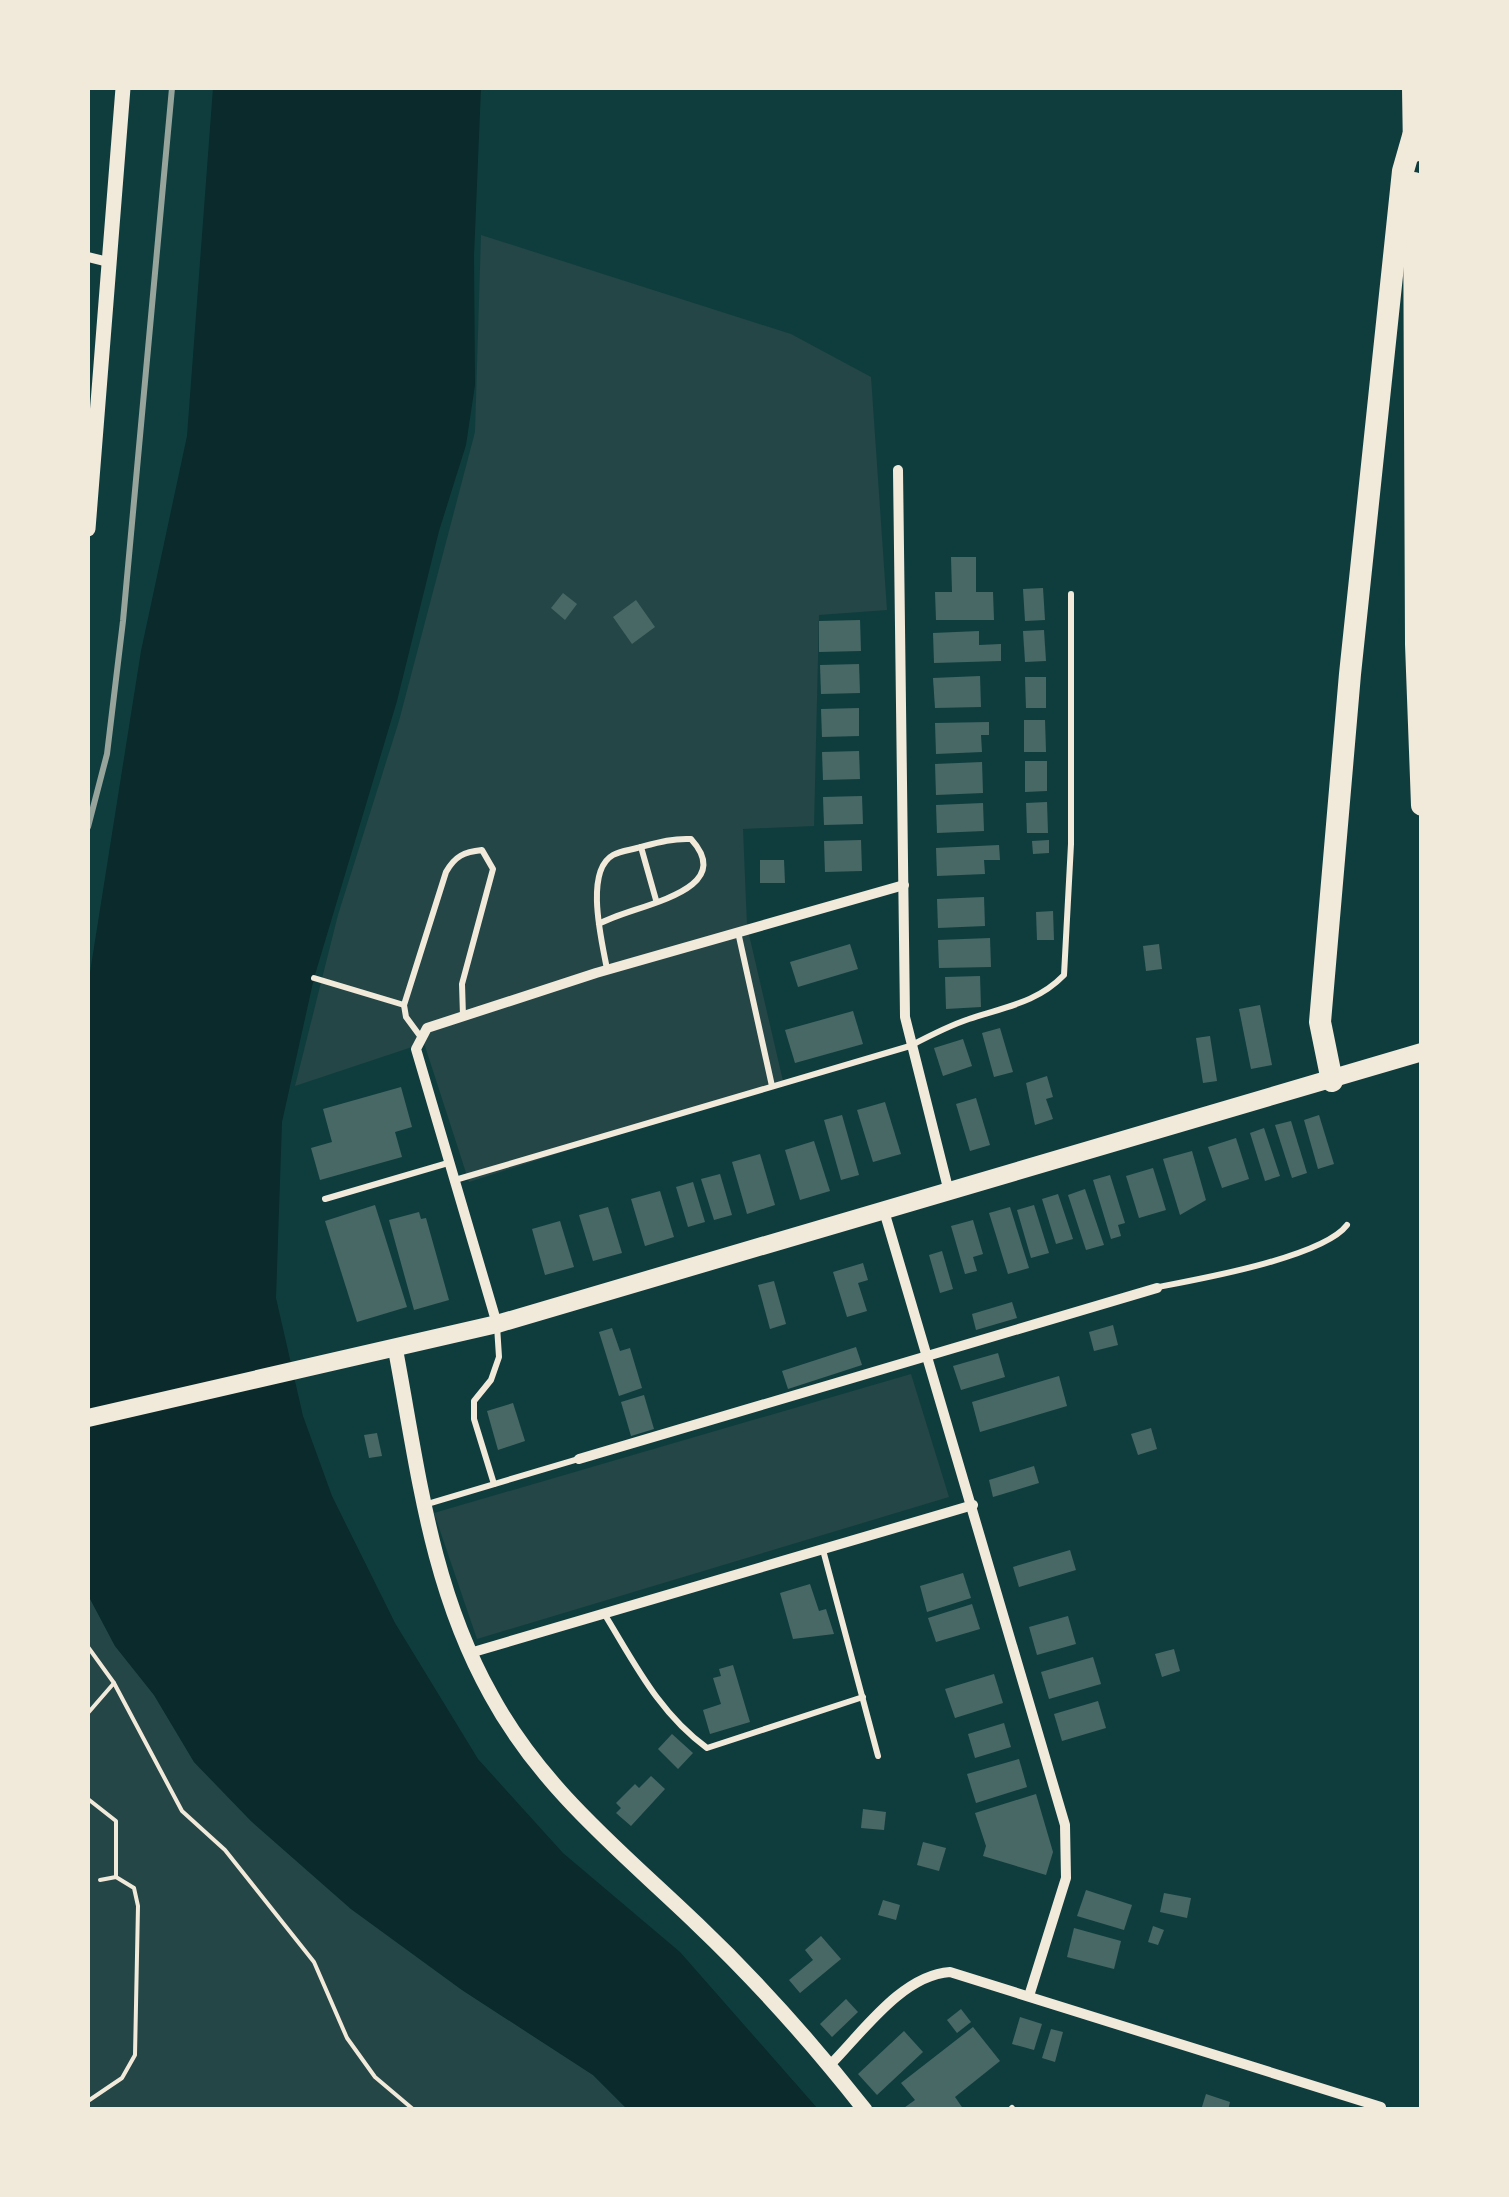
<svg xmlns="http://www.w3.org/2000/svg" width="1509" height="2197" viewBox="0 0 1509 2197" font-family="Jost,sans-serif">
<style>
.green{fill:#244646}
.water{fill:#0a2a2b}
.building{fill:#486865}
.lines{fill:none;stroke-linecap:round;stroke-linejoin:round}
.path{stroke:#f1e9da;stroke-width:4}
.service{stroke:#f1e9da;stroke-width:6}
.minor{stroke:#f1e9da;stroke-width:10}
.tertiary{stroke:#f1e9da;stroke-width:15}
.secondary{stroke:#f1e9da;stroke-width:18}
.motorway{stroke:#f1e9da;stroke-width:22}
.rail{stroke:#97a49c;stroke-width:6}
</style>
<rect width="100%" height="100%" fill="#0f3d3e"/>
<!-- green -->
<g class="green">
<path d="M481 235 791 334 871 377 887 610 819 615 814 826 743 829 747 926 783 1081 469 1182 424 1043 295 1086 338 915 399 721 475 432Z"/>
<path d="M911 1374 949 1497 477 1639 434 1513Z"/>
<path d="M88 1595 115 1646 154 1695 194 1762 251 1821 351 1909 462 1990 593 2075 627 2109H88Z"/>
</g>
<!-- water -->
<path class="water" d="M213 88H481L474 256 475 385 466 445 439 531 397 701 314 978 282 1122 276 1298 303 1416 332 1496 395 1623 478 1759 563 1853 680 1952 818 2109H627L593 2075 462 1990 351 1909 251 1821 194 1762 154 1695 115 1646 88 1595V985L141 651 187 436Z"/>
<!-- building -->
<g class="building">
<path d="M951 557H976V592H993L994 620H936L935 592H952Z"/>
<path d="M1043 588 1045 620 1025 621 1023 589Z"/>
<path d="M563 593 577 604 565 620 551 608Z"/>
<path d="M636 600 655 627 632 644 613 617Z"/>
<path d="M860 620 861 651 819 652V621Z"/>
<path d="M1044 630 1046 661 1025 662 1023 631Z"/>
<path d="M979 631V645L1001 644V661L934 663 933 633Z"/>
<path d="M859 664 860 693 821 694 820 665Z"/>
<path d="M980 676 981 707 935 708 933 678Z"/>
<path d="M1025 677H1046V708H1026Z"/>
<path d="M859 708V736L822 737 821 709Z"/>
<path d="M1024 720H1045L1046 752H1024Z"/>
<path d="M989 722V735H981L982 752 936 754 935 723Z"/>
<path d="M859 751 860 779 823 780 822 752Z"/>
<path d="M1025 761H1047V791L1025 792Z"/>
<path d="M982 762 983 793 936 795 935 764Z"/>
<path d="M862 796 863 824 824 825 823 797Z"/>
<path d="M1047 802 1048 833H1027L1026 803Z"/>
<path d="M983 803 984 831 937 833 936 805Z"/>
<path d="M861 840 862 871 825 872 824 841Z"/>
<path d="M1049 840V853L1033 854 1032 841Z"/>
<path d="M999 845 1000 860H984L985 874 937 876 936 848Z"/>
<path d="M760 860H784L785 883H760Z"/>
<path d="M984 897 985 926 938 928 937 899Z"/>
<path d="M1053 911 1054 940H1037L1036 912Z"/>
<path d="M990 938 991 967 939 968 938 940Z"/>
<path d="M850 944 858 969 798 987 790 962Z"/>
<path d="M1159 944 1162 969 1146 971 1143 946Z"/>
<path d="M980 976 981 1007 946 1009 945 977Z"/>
<path d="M1260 1005 1272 1065 1251 1069 1239 1009Z"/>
<path d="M853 1011 863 1044 795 1063 785 1030Z"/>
<path d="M1000 1028 1013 1072 994 1077 982 1033Z"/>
<path d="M1210 1036 1217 1081 1203 1083 1196 1038Z"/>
<path d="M963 1039 972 1066 943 1076 934 1048Z"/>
<path d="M1047 1076 1053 1097 1046 1099 1053 1119 1035 1125 1026 1083Z"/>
<path d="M401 1087 412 1127 395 1132 402 1157 320 1180 311 1148 332 1142 323 1109Z"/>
<path d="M976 1098 990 1145 970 1151 956 1104Z"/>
<path d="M885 1102 901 1154 873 1162 857 1110Z"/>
<path d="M842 1115 859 1175 841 1180 824 1120Z"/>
<path d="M1319 1115 1334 1164 1318 1169 1304 1120Z"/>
<path d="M1291 1121 1307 1173 1292 1178 1275 1125Z"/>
<path d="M1264 1128 1280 1176 1265 1181 1250 1133Z"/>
<path d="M1236 1138 1249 1179 1222 1188 1208 1147Z"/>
<path d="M814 1141 830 1191 800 1200 785 1150Z"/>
<path d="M1192 1151 1206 1200 1180 1215 1163 1159Z"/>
<path d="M760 1154 775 1205 747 1214 732 1162Z"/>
<path d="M1153 1168 1166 1210 1139 1218 1126 1176Z"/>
<path d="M720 1174 732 1215 714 1220 701 1179Z"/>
<path d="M1110 1175 1125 1223 1118 1225 1121 1236 1111 1239 1093 1180Z"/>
<path d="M693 1182 705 1222 688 1227 676 1187Z"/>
<path d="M1085 1189 1104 1245 1086 1250 1068 1195Z"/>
<path d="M660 1191 674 1237 645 1246 631 1199Z"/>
<path d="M1058 1194 1073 1239 1056 1244 1042 1199Z"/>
<path d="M375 1205 407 1307 357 1322 325 1221Z"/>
<path d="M1034 1205 1049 1253 1031 1258 1017 1210Z"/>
<path d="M608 1207 622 1253 593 1261 579 1215Z"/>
<path d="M1010 1207 1029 1268 1008 1274 989 1213Z"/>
<path d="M419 1212 421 1219 426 1218 449 1300 414 1310 389 1220Z"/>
<path d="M973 1220 983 1254 973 1257 977 1271 965 1274 951 1226Z"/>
<path d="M560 1221 574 1267 545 1275 532 1229Z"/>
<path d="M942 1251 953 1289 940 1293 929 1255Z"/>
<path d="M863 1263 868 1280 858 1283 867 1311 847 1317 833 1272Z"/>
<path d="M774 1281 786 1324 770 1329 758 1285Z"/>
<path d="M1012 1302 1017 1318 976 1330 972 1314Z"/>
<path d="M1113 1325 1118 1345 1094 1351 1089 1332Z"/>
<path d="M612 1328 620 1351 630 1348 642 1388 619 1396 599 1332Z"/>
<path d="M856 1347 862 1365 788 1389 782 1371Z"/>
<path d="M998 1353 1005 1377 961 1390 953 1366Z"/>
<path d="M1059 1376 1067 1406 980 1432 972 1402Z"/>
<path d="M644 1395 654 1429 631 1436 621 1402Z"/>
<path d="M513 1403 525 1441 498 1450 487 1411Z"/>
<path d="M1151 1428 1157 1449 1138 1455 1131 1434Z"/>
<path d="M377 1433 382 1456 369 1458 364 1435Z"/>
<path d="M1034 1466 1039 1483 993 1497 989 1480Z"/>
<path d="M1070 1550 1076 1570 1019 1587 1013 1567Z"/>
<path d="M963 1573 971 1598 927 1612 920 1586Z"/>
<path d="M810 1584 819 1611 826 1609 834 1634 793 1639 780 1593Z"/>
<path d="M972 1604 980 1629 936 1642 928 1618Z"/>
<path d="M1068 1616 1076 1644 1037 1655 1029 1627Z"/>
<path d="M1174 1649 1180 1671 1162 1677 1155 1654Z"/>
<path d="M1093 1657 1101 1684 1049 1699 1041 1672Z"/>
<path d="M733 1665 750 1722 710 1734 703 1710 721 1704 713 1678 721 1676 719 1669Z"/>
<path d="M994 1674 1003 1703 955 1718 945 1689Z"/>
<path d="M1098 1701 1106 1728 1062 1741 1054 1714Z"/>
<path d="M1004 1723 1011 1747 975 1758 968 1734Z"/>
<path d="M672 1734 693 1753 678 1769 658 1749Z"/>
<path d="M1019 1759 1027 1787 976 1803 967 1774Z"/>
<path d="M651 1776 665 1789 631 1826 616 1813 621 1808 616 1803 635 1784 639 1788Z"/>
<path d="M1036 1794 1053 1852 1046 1875 983 1856 986 1846 975 1813Z"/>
<path d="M863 1809 886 1812 884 1830 861 1828Z"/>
<path d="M923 1842 946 1848 939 1871 917 1865Z"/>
<path d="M1086 1890 1132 1905 1124 1930 1077 1916Z"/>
<path d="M1164 1893 1191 1898 1187 1918 1160 1912Z"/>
<path d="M883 1900 900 1905 896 1920 878 1915Z"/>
<path d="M1153 1926 1164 1930 1158 1945 1148 1942Z"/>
<path d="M1074 1928 1121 1941 1114 1969 1067 1957Z"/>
<path d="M821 1936 841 1959 800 1993 789 1980 813 1960 805 1950Z"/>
<path d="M846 1999 858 2012 832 2037 820 2024Z"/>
<path d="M961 2009 971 2022 957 2033 947 2020Z"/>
<path d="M1020 2017 1042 2024 1034 2050 1012 2044Z"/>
<path d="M973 2027 1000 2061 955 2097 964 2110H901L915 2100 901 2083Z"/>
<path d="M1051 2029 1063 2032 1055 2062 1042 2058Z"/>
<path d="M904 2031 923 2052 877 2095 858 2074Z"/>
<path d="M1206 2094 1230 2102 1228 2110H1201Z"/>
</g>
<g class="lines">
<!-- path -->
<g class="path">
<path d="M88 1647 114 1683"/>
<path d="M88 1713 114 1683 182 1811 225 1850 314 1962 347 2038 375 2077 414 2110"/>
<path d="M88 1799 116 1821V1877L134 1888 138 1906 135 2055 122 2078 88 2101"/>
<path d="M100 1880 116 1877"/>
</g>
<!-- service -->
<g class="service">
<path d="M641 847 656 900"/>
<path d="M599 924C631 905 740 893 691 839 672 838 656 843 637 848 630 850 620 851 613 855 584 871 602 942 607 969"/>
<path d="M738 932 772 1086"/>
<path d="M314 978 404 1005"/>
<path d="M420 1036 406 1017 404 1005 446 872C455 856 464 852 482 850L493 869 462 984 463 1016"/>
<path d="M455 1180 910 1046C929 1036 948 1026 969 1019 1004 1007 1037 1003 1064 975L1071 844V594"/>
<path d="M325 1199 448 1163"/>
<path d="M1158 1287C1200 1279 1323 1257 1347 1225"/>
<path d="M494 1484 474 1419V1401L491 1380 499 1357 497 1326"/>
<path d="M427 1504 578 1459"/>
<path d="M823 1550 878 1756"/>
<path d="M605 1615C635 1664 659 1713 707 1748L863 1697"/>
<path d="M1010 2110 1012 2108"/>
</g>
<!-- minor -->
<g class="minor">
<path d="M88 257 108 262"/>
<path d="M898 470 905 1017 949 1192"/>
<path d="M884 1211 1065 1825 1066 1878 1029 1996"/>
<path d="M497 1324 416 1049 427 1028 596 973 904 885"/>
<path d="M579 1459 1157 1288"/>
<path d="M470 1653 973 1505"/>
<path d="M830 2065C862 2033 902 1975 950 1972L1381 2107"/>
</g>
<!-- tertiary -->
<g class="tertiary">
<path d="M88 529 123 88"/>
<path d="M395 1347C418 1468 430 1586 491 1695 542 1789 622 1852 697 1924 758 1982 813 2044 865 2110"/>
</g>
<!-- secondary -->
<path class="secondary" d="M88 1418 497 1324 1422 1052"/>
<!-- motorway -->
<g class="motorway">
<path d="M1413 88 1414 151"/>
<path d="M1414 183 1416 644 1422 805"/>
<path d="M1332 1081 1320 1022 1350 674 1403 171 1413 136"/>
</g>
<!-- rail -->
<path class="rail" d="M88 827 107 754 123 621 172 88"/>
</g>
<!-- border -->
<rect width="1509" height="2197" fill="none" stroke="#f1e9da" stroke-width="180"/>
</svg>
